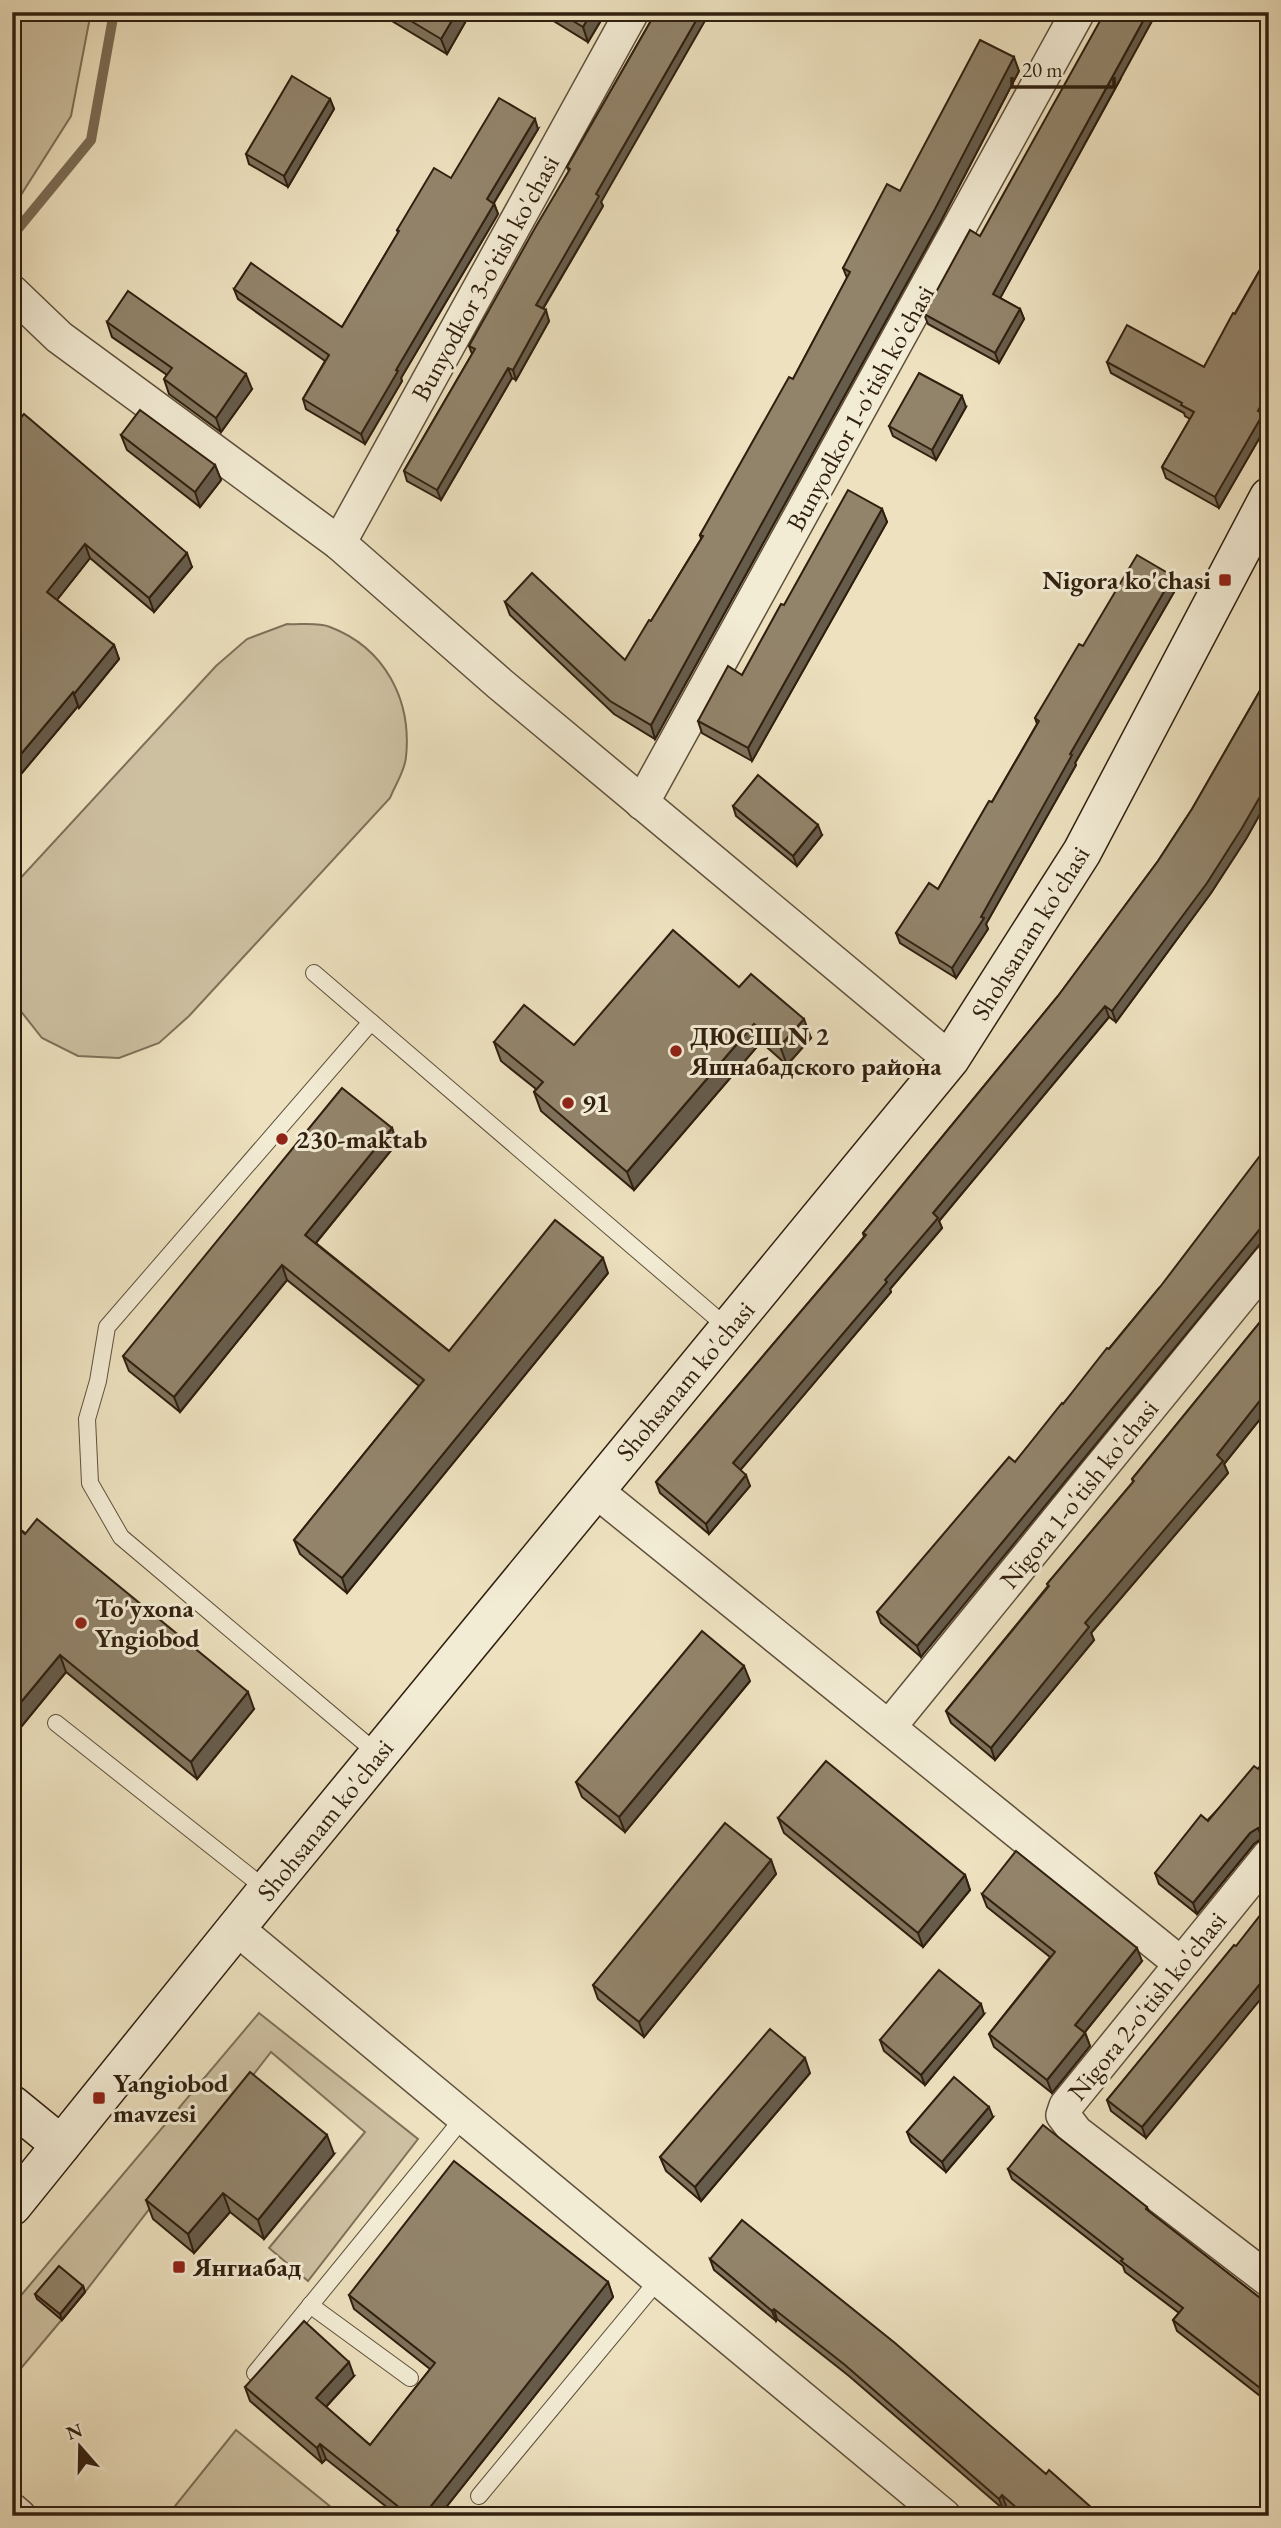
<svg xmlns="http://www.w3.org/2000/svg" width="1281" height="2528" viewBox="0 0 1281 2528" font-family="'EB Garamond',serif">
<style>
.green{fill:#cdc0a1;stroke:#7e7058;stroke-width:2}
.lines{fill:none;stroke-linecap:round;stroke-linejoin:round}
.stream{stroke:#7b6c55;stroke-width:10}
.lane-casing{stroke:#5f503b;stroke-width:18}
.street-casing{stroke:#5f503b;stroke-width:36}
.secondary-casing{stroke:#301f0f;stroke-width:41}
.lane{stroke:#f3ecd5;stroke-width:16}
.street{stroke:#f3ecd5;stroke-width:33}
.secondary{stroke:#f3ecd5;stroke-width:38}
.wall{fill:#7e725c;stroke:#301f0f;stroke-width:2}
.shaded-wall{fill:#665c4b;stroke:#301f0f;stroke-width:2}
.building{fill:#92846b;stroke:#301f0f;stroke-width:2}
.poi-dot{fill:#8f2418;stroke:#f3ecd5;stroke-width:2.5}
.labels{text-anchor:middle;stroke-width:6;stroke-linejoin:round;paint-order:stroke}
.street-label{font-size:26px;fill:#301f0f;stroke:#f3ecd5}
.poi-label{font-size:26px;font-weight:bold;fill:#301f0f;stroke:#f3ecd5;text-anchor:start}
</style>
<rect width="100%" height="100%" fill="#ede1bf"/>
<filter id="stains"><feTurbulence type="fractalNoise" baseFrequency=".00286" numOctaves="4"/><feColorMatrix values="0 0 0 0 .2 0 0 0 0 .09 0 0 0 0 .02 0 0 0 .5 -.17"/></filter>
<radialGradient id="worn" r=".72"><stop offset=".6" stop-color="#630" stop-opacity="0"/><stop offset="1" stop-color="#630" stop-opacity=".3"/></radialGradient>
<!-- green -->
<g class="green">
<path d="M12 12H91L71 116 12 209Z"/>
<path d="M287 624C300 625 318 622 330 627 385 648 412 700 406 757 405 771 395 785 390 798L189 1016 159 1043 119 1058 78 1056 42 1038 12 1000V892L15 884 216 666 247 639Z"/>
<path d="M259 2013 418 2139 308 2281 269 2248 365 2132 271 2052 85 2292 12 2379V2306Z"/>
<path d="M236 2430 342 2516H167Z"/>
</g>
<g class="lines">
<!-- stream -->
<path class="stream" d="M12 236 91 140 114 12"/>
<!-- lane casing -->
<g class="lane-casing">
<g id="lane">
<path d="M314 973 728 1328"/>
<path d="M371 1022 107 1327 98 1381 87 1419 90 1483 121 1537 378 1754"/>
<path d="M56 1723 267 1890"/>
<path d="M310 2305 410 2378"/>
<path d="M255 2373 464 2117"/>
<path d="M479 2496 659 2279"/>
</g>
</g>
<!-- street casing -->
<g class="street-casing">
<g id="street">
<path d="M12 292 59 337 339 543 500 684 950 1059"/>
<path d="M339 543 632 12"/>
<path d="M642 803 1078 12"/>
<path d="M595 1490 1180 1963"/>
<path d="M889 1727 1269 1261"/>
<path d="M1269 1856 1066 2106 1063 2115 1076 2132 1269 2280"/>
<path d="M236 1928 944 2516"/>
<path d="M12 2510 19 2516"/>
</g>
</g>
<!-- secondary casing -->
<g class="secondary-casing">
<g id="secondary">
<path d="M12 2105 61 2145"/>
<path d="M12 2206 267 1890 950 1059 1082 852 1269 497"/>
</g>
</g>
<!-- lane -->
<use href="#lane" class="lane"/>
<!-- street -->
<use href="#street" class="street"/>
<!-- secondary -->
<use href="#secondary" class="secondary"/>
</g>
<!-- wall -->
<g class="wall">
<path d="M377 12H471L447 54Z"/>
<path d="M539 12H606L588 42Z"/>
<path d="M656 12 601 202 603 206 543 309 549 321 516 380 512 378 441 500 407 481 404 471 472 354 469 346 569 171 567 167Z"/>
<path d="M1019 71 940 223 655 739 614 714 510 615 505 602 625 660 651 621 701 539 700 535 793 379 847 278 843 268 900 191Z"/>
<path d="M1121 78 1000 298 1020 309 1024 319 999 363 928 324 924 314 980 236Z"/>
<path d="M330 99 334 109 288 187 249 164 246 154Z"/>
<path d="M538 129 494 203 498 214 401 378 402 381 365 444 306 409 303 399 325 361 238 299 234 289 342 327 398 233 397 230 451 178Z"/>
<path d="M1269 254V409L1264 417 1267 425 1219 508 1166 478 1162 467 1190 419 1185 416 1184 413 1111 373 1107 362 1204 367Z"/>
<path d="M107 322 252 389 221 432 169 394 164 379 167 375 112 337Z"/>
<path d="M966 407 936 460 893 436 889 426Z"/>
<path d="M12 428 192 567 154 612 90 558 57 600 114 645 119 659 79 708 78 706 21 774 12 766Z"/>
<path d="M121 435 215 465 221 480 200 507 127 450Z"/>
<path d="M882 509 887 522 752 761 702 733 698 721 742 675 784 605Z"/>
<path d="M1173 576 1177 587 1075 763 1076 765 986 924 988 929 956 978 900 943 896 933 938 889 992 802 1037 724 1035 718 1083 646Z"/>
<path d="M1269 675V798L1246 839 1211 893 1116 1022 1109 1017 939 1221 942 1228 890 1289 891 1292 740 1470 750 1486 709 1534 660 1493 656 1482 864 1237 863 1233 1058 996 1158 861 1192 809Z"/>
<path d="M733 806 822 835 797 866 736 816Z"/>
<path d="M739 987 811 1038 787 1065 761 1042 634 1190 541 1111 534 1092 536 1089 501 1061 494 1042 574 1045Z"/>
<path d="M392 1128 397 1143 316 1243 449 1351 608 1273 347 1593 300 1554 294 1540 419 1386 287 1280 180 1412 129 1371 123 1356Z"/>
<path d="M1160 1287 921 1657 881 1623 877 1612 1015 1462Z"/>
<path d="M1269 1311V1408L1224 1464 1228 1473 1091 1633 1094 1640 995 1760 951 1723 946 1711 1048 1586 1047 1584 1133 1482 1132 1479Z"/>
<path d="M12 1523 254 1709 197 1779 66 1672 12 1738Z"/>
<path d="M750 1681 625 1832 582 1797 576 1782Z"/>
<path d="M1269 1756V1837L1262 1838 1254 1844 1197 1914 1159 1884 1155 1873 1258 1769Z"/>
<path d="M778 1818 965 1875 970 1890 923 1947 784 1833Z"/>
<path d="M771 1860 776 1874 644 2037 598 1999 593 1985Z"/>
<path d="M982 1894 1142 1961 1085 2032 1090 2046 1052 2093 994 2047 989 2034 1050 1957 987 1907Z"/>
<path d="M1236 1946 1146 2138 1111 2111 1107 2100Z"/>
<path d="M984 2014 925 2085 884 2051 880 2040Z"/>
<path d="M810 2073 701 2201 666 2171 660 2157Z"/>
<path d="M993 2117 946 2172 911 2142 907 2132Z"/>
<path d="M334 2154 264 2239 230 2212 194 2253 153 2219 146 2200Z"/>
<path d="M1008 2169 1147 2207 1149 2212 1269 2305V2403L1177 2331 1173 2320 1179 2313 1125 2272 1123 2266 1012 2179Z"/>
<path d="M710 2259 1046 2474 1101 2516H1018L1006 2506 1003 2509 849 2376 777 2319 776 2321 714 2270Z"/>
<path d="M608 2282 613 2297 439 2516H398L326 2459 322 2463 250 2401 245 2387 354 2376 326 2407 370 2445 430 2369 354 2309 349 2295Z"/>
<path d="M83 2286 85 2292 62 2320 37 2299 35 2294Z"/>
</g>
<!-- shaded-wall -->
<g class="shaded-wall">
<path d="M457 12H471L447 54 441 39Z"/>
<path d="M592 12H606L588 42 583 27Z"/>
<path d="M701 12H710L601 202 603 206 539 315 536 305 596 194Z"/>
<path d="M1148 12H1157L997 304 993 294Z"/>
<path d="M1014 57 1019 71 940 223 655 739 651 725Z"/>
<path d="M330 99 334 109 288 187 284 176Z"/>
<path d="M535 119 538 129 490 209 487 199Z"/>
<path d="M494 204 498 214 401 378 402 381 365 444 361 434 396 370Z"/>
<path d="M1020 309 1024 319 999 363 995 353Z"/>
<path d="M546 310 549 321 516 380 513 370Z"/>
<path d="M508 368 512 378 441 500 437 490Z"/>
<path d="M246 374 252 389 221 432 216 418Z"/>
<path d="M1269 390V409L1264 417 1267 425 1219 508 1215 497Z"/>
<path d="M962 396 966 407 936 460 932 450Z"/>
<path d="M215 465 221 480 200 507 195 492Z"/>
<path d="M882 509 887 522 752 761 748 748Z"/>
<path d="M85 544 90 558 52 606 47 592Z"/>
<path d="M187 553 192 567 154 612 149 598Z"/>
<path d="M1173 576 1177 587 1075 763 1076 765 986 924 988 929 956 978 952 968 1070 754Z"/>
<path d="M114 645 119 659 79 708 74 694Z"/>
<path d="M73 692 78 706 21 774 16 760Z"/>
<path d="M1269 781V798L1246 839 1211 893 1116 1022 1112 1011Z"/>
<path d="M818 825 822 835 797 866 793 856Z"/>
<path d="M1105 1006 1109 1017 939 1221 942 1228 890 1289 891 1292 737 1474 733 1463 885 1280 933 1213Z"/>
<path d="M804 1019 811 1038 787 1065 780 1046Z"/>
<path d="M754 1024 761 1042 634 1190 627 1172Z"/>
<path d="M392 1128 397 1143 310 1250 305 1235Z"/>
<path d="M1269 1218V1233L921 1657 917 1646Z"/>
<path d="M603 1258 608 1273 347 1593 342 1578Z"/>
<path d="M282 1265 287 1280 180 1412 174 1397Z"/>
<path d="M1269 1389V1408L1224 1464 1228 1473 1091 1633 1094 1640 995 1760 991 1748 1085 1623Z"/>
<path d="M746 1475 750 1486 709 1534 706 1524Z"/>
<path d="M60 1655 66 1672 12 1738V1713Z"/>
<path d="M744 1666 750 1681 625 1832 619 1817Z"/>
<path d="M248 1692 254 1709 197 1779 191 1762Z"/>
<path d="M1258 1828 1262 1838 1254 1844 1197 1914 1193 1903 1250 1833Z"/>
<path d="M771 1860 776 1874 644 2037 639 2022Z"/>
<path d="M965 1875 970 1890 923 1947 918 1933Z"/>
<path d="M1137 1948 1142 1961 1080 2038 1075 2025Z"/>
<path d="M1269 1973V1989L1146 2138 1142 2127Z"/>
<path d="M981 2004 984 2014 925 2085 921 2075Z"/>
<path d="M1085 2033 1090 2046 1052 2093 1047 2080Z"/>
<path d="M805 2058 810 2073 701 2201 695 2187Z"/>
<path d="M989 2107 993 2117 946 2172 942 2162Z"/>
<path d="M327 2135 334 2154 264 2239 258 2220Z"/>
<path d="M223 2193 230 2212 194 2253 188 2234Z"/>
<path d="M608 2282 613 2297 439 2516H423Z"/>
<path d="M83 2286 85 2292 62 2320 60 2314Z"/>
<path d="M774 2309 777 2319 776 2321 772 2311Z"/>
<path d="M349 2362 354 2376 321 2412 316 2398Z"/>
<path d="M320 2444 326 2459 322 2463 317 2448Z"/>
<path d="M1002 2495 1006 2506 1003 2509 999 2499Z"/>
</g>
<!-- building -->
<g class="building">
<path d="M396 12H457L441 39Z"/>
<path d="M558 12H592L583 27Z"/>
<path d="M656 12H701L596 194 599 196 536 305 546 310 513 370 508 368 437 490 404 471 475 349 469 346 535 228 570 169 567 167Z"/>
<path d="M1105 12H1148L993 294 1020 309 995 353 924 314 970 230 980 236Z"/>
<path d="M980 40 1014 57 935 209 651 725 610 701 505 602 532 573 625 660 649 620 651 621 703 536 700 535 789 377 793 379 850 272 843 268 887 184 900 191Z"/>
<path d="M292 76 330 99 284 176 246 154Z"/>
<path d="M499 98 535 119 487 199 494 204 396 370 398 371 361 434 303 399 329 355 234 289 251 263 342 327 399 231 397 230 434 168 451 178Z"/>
<path d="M1269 254V390L1258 411 1263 414 1215 497 1162 467 1194 412 1181 405 1182 403 1107 362 1127 325 1204 367 1233 313 1235 314Z"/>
<path d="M128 291 246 374 216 418 164 379 172 368 107 322Z"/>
<path d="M919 373 962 396 932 450 889 426Z"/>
<path d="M140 410 215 465 195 492 121 435Z"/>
<path d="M24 414 187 553 149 598 85 544 47 592 114 645 74 694 73 692 16 760 12 756V428Z"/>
<path d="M848 490 882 509 748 748 698 721 728 666 742 675 781 604 784 605Z"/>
<path d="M1137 555 1173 576 1070 754 1072 755 981 917 984 918 952 968 896 933 929 883 938 889 989 801 992 802 1039 721 1035 718 1079 644 1083 646Z"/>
<path d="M1269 675V781L1242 828 1207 883 1112 1011 1105 1006 933 1213 938 1218 885 1280 887 1282 733 1463 746 1475 706 1524 656 1482 866 1235 863 1233 1058 996 1158 861 1192 809Z"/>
<path d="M758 775 818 825 793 856 733 806Z"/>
<path d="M673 930 739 987 751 974 804 1019 780 1046 754 1024 627 1172 534 1092 543 1082 494 1042 524 1005 574 1045Z"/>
<path d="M342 1088 392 1128 305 1235 449 1351 555 1220 603 1258 342 1578 294 1540 424 1380 282 1265 174 1397 123 1356Z"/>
<path d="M1269 1144V1218L917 1646 877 1612 1009 1457 1015 1462 1062 1403 1063 1404 1107 1348 1109 1349 1160 1287Z"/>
<path d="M1269 1311V1389L1217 1455 1223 1461 1085 1623 1089 1627 991 1748 946 1711 1049 1586 1047 1584 1134 1481 1132 1479Z"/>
<path d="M37 1519 248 1692 191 1762 60 1655 12 1713V1523L25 1534Z"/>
<path d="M702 1631 744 1666 619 1817 576 1782Z"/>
<path d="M1269 1756V1827L1258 1828 1250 1833 1193 1903 1155 1873 1201 1815 1208 1821 1254 1766 1258 1769Z"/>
<path d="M826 1761 965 1875 918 1933 778 1818Z"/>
<path d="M725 1823 771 1860 639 2022 593 1985Z"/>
<path d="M1016 1851 1137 1948 1075 2025 1085 2033 1047 2080 989 2034 1055 1952 982 1894Z"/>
<path d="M1269 1904V1973L1142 2127 1107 2100 1234 1945 1236 1946Z"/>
<path d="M939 1970 981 2004 921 2075 880 2040Z"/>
<path d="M770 2029 805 2058 695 2187 660 2157Z"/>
<path d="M250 2072 327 2135 258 2220 223 2193 188 2234 146 2200Z"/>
<path d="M954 2077 989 2107 942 2162 907 2132Z"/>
<path d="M1043 2125 1147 2207 1146 2209 1269 2305V2395L1173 2320 1183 2308 1121 2261 1123 2259 1008 2169Z"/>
<path d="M454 2161 608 2282 423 2516H410L320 2444 317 2448 245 2387 304 2321 349 2362 316 2398 370 2445 435 2363 349 2295Z"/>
<path d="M742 2220 895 2343 1046 2474 1049 2470 1101 2516H1026L1002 2495 999 2499 845 2365 774 2309 772 2311 710 2259Z"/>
<path d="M59 2266 83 2286 60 2314 35 2294Z"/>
</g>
<!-- markers -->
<g class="poi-dot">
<rect x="1218" y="573" width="14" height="14" rx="3.5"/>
<circle cx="676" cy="1051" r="7"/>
<circle cx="568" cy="1103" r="7"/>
<circle cx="282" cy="1139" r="7"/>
<circle cx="81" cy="1623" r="7"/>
<rect x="92" y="2091" width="14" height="14" rx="3.5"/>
<rect x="172" y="2260" width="14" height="14" rx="3.5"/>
</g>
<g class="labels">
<!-- street labels -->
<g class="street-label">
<text transform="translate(485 278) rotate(-61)" y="9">Bunyodkor 3-o'tish ko'chasi</text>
<text transform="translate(860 408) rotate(-61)" y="9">Bunyodkor 1-o'tish ko'chasi</text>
<text transform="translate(1030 933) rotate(-58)" y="9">Shohsanam ko'chasi</text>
<text transform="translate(685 1381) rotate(-50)" y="9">Shohsanam ko'chasi</text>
<text transform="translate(1079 1494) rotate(-51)" y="9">Nigora 1-o'tish ko'chasi</text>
<text transform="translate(325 1820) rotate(-51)" y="9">Shohsanam ko'chasi</text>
<text transform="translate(1147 2006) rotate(-51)" y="9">Nigora 2-o'tish ko'chasi</text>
</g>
<!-- poi labels -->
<g class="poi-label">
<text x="1211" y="589" text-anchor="end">Nigora ko'chasi</text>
<text x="690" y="1045">ДЮСШ N 2<tspan x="690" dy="30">Яшнабадского района</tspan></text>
<text x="582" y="1112">91</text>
<text x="296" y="1148">230-maktab</text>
<text x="95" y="1617">To'yxona<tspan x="95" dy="30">Yngiobod</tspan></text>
<text x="113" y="2092">Yangiobod<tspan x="113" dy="30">mavzesi</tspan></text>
<text x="193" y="2276">Янгиабад</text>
</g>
</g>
<!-- margin -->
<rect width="1281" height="2528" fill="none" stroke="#ede1bf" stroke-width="42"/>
<rect x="14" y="14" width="1253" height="2500" fill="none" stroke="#301f0f" stroke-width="3.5"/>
<rect x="21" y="21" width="1239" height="2486" fill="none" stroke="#301f0f" stroke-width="2"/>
<!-- north arrow -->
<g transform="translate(80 2447) rotate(340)" stroke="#f3ecd5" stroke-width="5" paint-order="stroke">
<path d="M0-5L12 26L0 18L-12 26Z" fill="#301f0f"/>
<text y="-10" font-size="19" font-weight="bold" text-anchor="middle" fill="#301f0f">N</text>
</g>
<!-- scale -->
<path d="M1012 77v10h102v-10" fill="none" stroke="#301f0f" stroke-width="3.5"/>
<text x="1022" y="77" font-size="21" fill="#301f0f" stroke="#f3ecd5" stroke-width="5" paint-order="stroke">20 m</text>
<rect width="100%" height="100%" filter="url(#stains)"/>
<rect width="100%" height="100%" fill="url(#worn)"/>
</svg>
